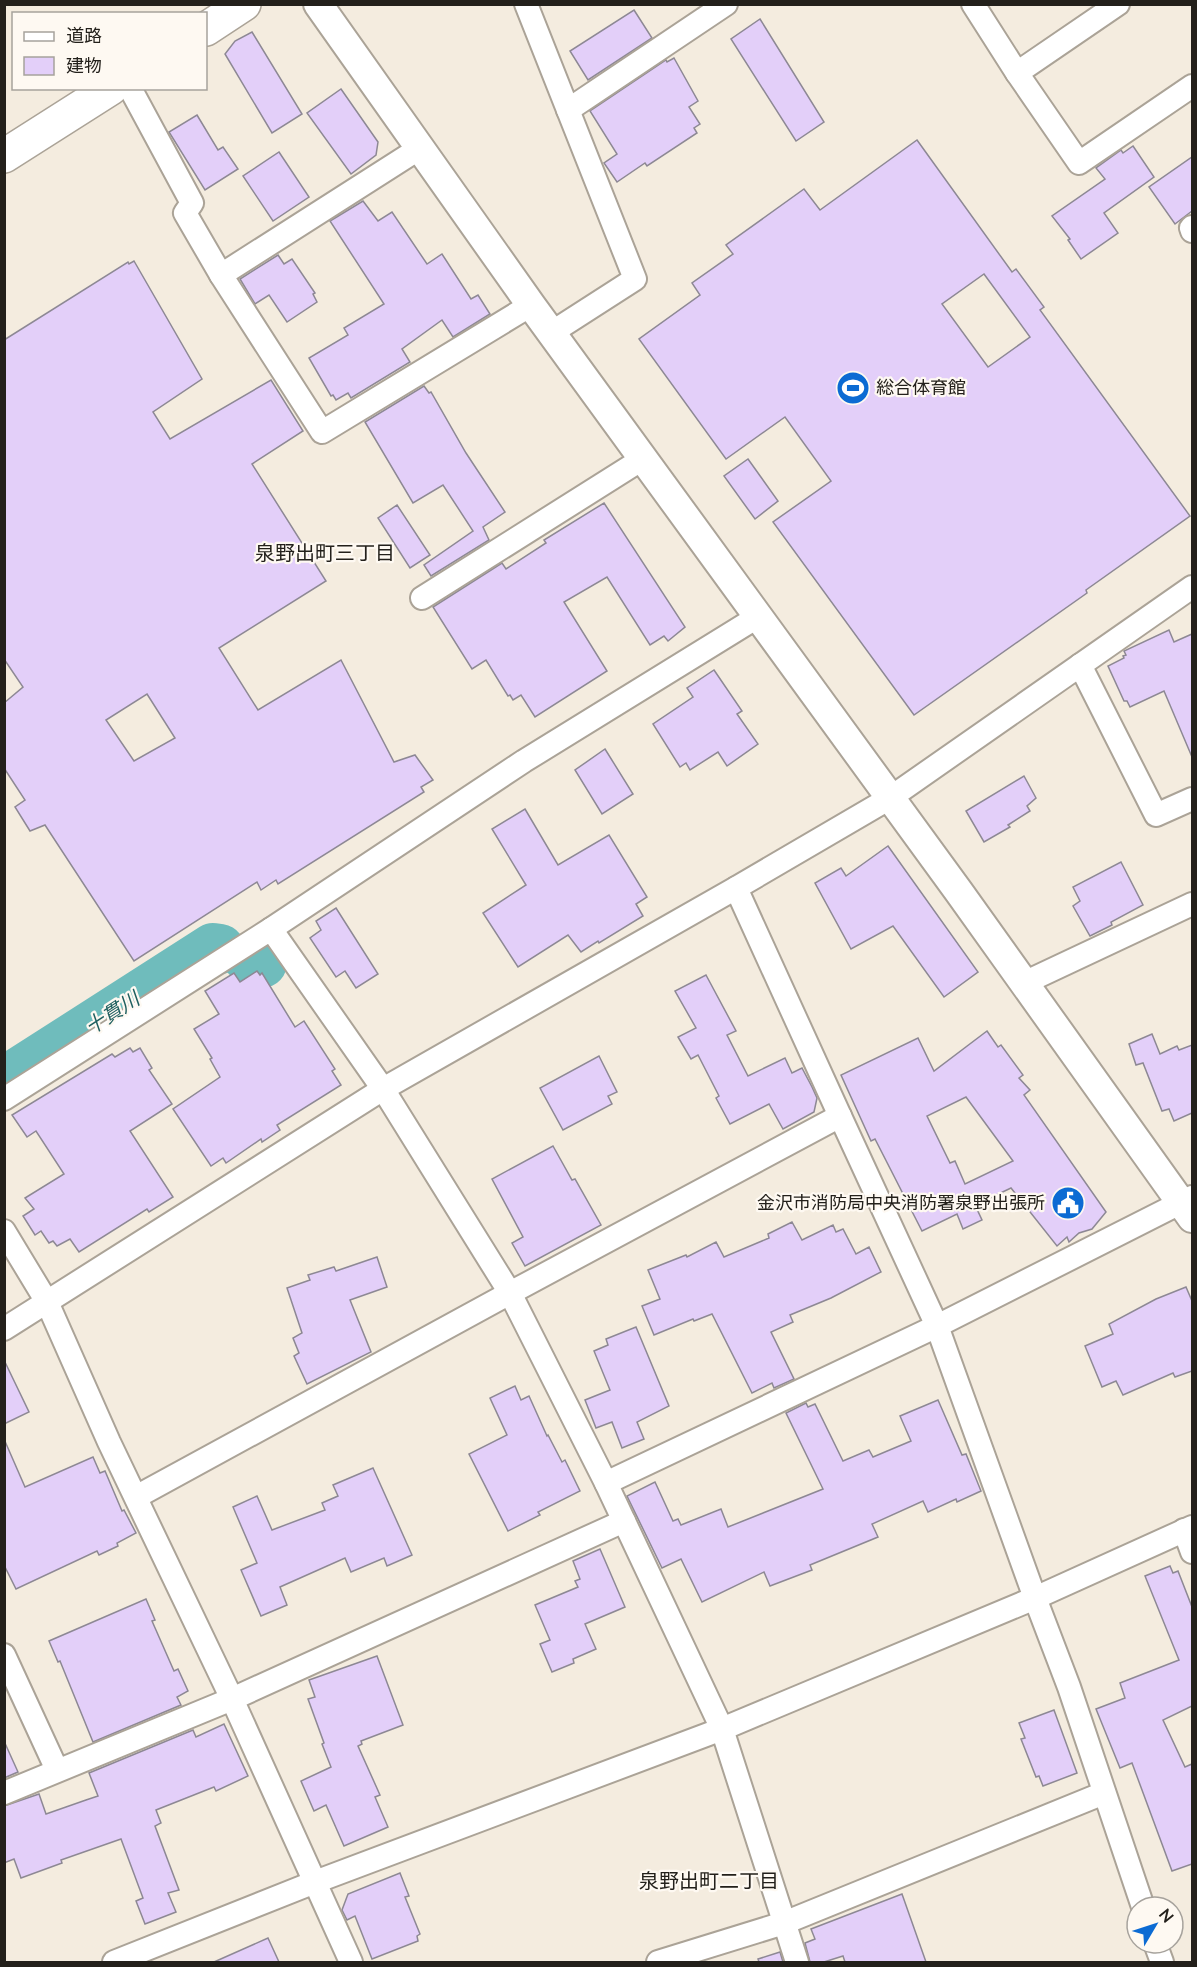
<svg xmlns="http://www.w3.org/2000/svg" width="1197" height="1967" viewBox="0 0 1197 1967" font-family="Lato,'Noto Sans JP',sans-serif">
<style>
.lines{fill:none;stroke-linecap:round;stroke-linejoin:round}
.river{stroke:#6fbcbc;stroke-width:50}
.building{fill:#e3cff9;stroke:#8d8894;stroke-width:1.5;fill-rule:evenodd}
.minor-casing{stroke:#aba397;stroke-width:26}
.tertiary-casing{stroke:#aba397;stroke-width:32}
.primary-casing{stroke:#aba397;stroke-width:36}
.minor{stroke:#fff;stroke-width:22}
.tertiary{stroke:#fff;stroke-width:28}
.primary{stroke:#fff;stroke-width:33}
.labels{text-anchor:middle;stroke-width:4.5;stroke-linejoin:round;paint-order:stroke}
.poi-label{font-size:18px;fill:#23201b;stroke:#fef9f2;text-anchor:start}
.neighbourhood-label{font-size:20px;fill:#23201b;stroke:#fef9f2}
.water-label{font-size:20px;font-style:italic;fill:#1f5f5f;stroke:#fef9f2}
</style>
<rect width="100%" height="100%" fill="#f4ecdf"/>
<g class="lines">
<!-- river -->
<g class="river">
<path d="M248 958 262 963"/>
<path d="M4 1082 213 948 220 949"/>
</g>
</g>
<!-- building -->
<g class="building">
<path d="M634 10 652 38 588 80 570 51Z"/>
<path d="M760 19 824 122 796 141 731 39Z"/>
<path d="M252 32 302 114 272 133 225 54 235 41Z"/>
<path d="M674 58 698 101 689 107 700 124 694 128 697 133 647 166 645 163 617 182 604 163 617 154 590 111 666 60 667 62Z"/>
<path d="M341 89 378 142 376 155 351 174 307 113Z"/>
<path d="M197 115 218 150 223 147 238 169 205 190 169 132Z"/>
<path d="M917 140 1012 272 1016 269 1044 307 1040 310 1190 516 1086 590 1087 593 914 715 773 522 831 481 785 417 726 459 639 339 700 295 692 283 733 254 726 245 804 189 820 210ZM984 274 1030 337 988 367 942 304Z"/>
<path d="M1133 146 1154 177 1104 213 1118 233 1081 259 1068 240 1070 239 1052 216 1105 179 1096 168 1121 150 1123 153Z"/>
<path d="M279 152 309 197 273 221 243 176Z"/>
<path d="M1192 157V211L1175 224 1149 187Z"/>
<path d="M363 201 378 221 392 212 427 264 442 254 471 299 478 295 490 314 453 337 442 320 402 349 410 362 351 398 348 393 336 400 333 395 331 396 309 358 348 335 344 328 384 304 330 221Z"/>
<path d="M278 255 284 264 292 259 315 293 313 294 317 302 287 322 269 295 255 304 240 279Z"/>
<path d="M134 261 202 379 153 412 170 439 271 380 303 431 252 464 326 581 219 648 258 710 341 660 394 762 415 755 433 780 421 787 424 792 278 884 276 880 261 890 257 882 134 961 45 825 30 831 15 807 25 800 4 768V703L23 687 4 659V340L128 262 129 264ZM147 694 175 738 134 761 106 720Z"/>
<path d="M424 386 429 393 431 392 466 453 505 512 483 527 489 540 431 576 424 565 473 531 443 485 413 503 365 422Z"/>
<path d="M748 459 778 501 755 519 724 476Z"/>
<path d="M604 503 685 627 668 641 664 636 650 645 607 577 564 602 607 671 535 717 521 695 513 700 510 695 508 696 486 660 472 669 433 607 502 563 506 569 546 543 544 540Z"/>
<path d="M397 505 430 555 410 568 378 518Z"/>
<path d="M1169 630 1174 642 1192 634V757L1164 691 1130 707 1127 701H1124L1108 666 1124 658 1123 656 1126 655 1124 651Z"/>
<path d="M714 670 742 711 737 714 758 744 727 766 718 752 690 770 686 763 680 767 653 724 693 697 687 688Z"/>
<path d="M605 749 633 794 602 814 575 770Z"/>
<path d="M1024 776 1036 798 1027 806 1030 811 1008 825 1010 827 984 842 966 811Z"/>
<path d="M525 809 558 865 609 835 647 897 636 904 643 916 599 943 598 941 581 952 568 935 518 967 483 913 526 885 492 829Z"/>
<path d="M888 846 978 972 944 997 893 926 851 949 815 883 841 868 846 876Z"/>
<path d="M1121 862 1143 905 1111 922 1112 925 1090 936 1073 906 1080 901 1073 887Z"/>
<path d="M336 908 378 974 356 988 345 971 336 977 310 938 321 930 316 921Z"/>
<path d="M257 971 260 975 262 973 295 1027 304 1021 335 1069 332 1071 341 1085 277 1125 280 1130 262 1142 261 1139 226 1163 223 1158 211 1166 173 1109 220 1077 210 1059 212 1058 194 1029 219 1014 205 991 234 973 240 982Z"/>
<path d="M706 975 736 1031 727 1035 748 1076 785 1058 792 1073 802 1068 812 1087 817 1098 814 1112 783 1129 769 1104 730 1124 716 1098 719 1096 698 1055 691 1059 678 1037 696 1028 675 991Z"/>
<path d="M987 1031 998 1047 1001 1045 1023 1075 1019 1078 1030 1090 1024 1095 1106 1212 1092 1229 1079 1233 1069 1242 1067 1237 1057 1246 1011 1188 975 1205 982 1220 963 1229 957 1214 922 1231 875 1139 871 1141 841 1075 918 1038 934 1071ZM966 1097 1013 1161 965 1184 955 1161 950 1163 927 1116Z"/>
<path d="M1152 1034 1160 1054 1177 1046 1179 1050 1192 1045V1113L1174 1121 1169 1109 1162 1111 1143 1063 1136 1065 1129 1044Z"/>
<path d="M130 1048 133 1052 140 1048 152 1068 149 1070 172 1104 130 1131 173 1197 149 1212 147 1209 79 1252 70 1239 57 1246 53 1241 49 1243 41 1231 35 1235 23 1216 34 1209 25 1198 64 1174 36 1131 27 1137 12 1115 112 1054 115 1057Z"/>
<path d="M599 1056 617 1092 608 1096 612 1104 563 1130 540 1088Z"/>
<path d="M553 1146 572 1180 575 1179 601 1225 525 1266 512 1243 523 1237 492 1179Z"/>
<path d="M792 1222 802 1240 833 1225 836 1232 843 1229 856 1254 869 1247 881 1272 831 1298 790 1315 793 1322 771 1332 794 1379 774 1388 772 1383 752 1393 712 1314 694 1321 693 1319 654 1335 642 1306 660 1299 648 1270 686 1255 687 1257 716 1242 724 1257 769 1238 768 1234Z"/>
<path d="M377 1257 387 1287 350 1300 371 1352 307 1384 294 1356 299 1353 293 1338 302 1333 287 1288 310 1280 308 1275 334 1267 336 1271Z"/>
<path d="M1186 1287 1192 1301V1371L1175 1377 1173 1373 1123 1395 1116 1381 1102 1387 1085 1346 1113 1334 1109 1324 1156 1299Z"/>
<path d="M636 1327 669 1406 637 1422 644 1439 622 1448 612 1422 596 1428 585 1400 610 1390 594 1351 608 1345 606 1339Z"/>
<path d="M4 1360 29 1412 4 1424Z"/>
<path d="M515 1386 521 1400 529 1396 547 1436 548 1435 562 1462 565 1460 580 1491 538 1512 540 1515 508 1531 469 1454 507 1435 490 1398Z"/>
<path d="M938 1400 962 1455 966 1454 981 1491 957 1502 956 1499 928 1512 923 1501 872 1524 878 1537 810 1565 812 1570 770 1586 764 1572 702 1602 681 1559 662 1568 627 1496 655 1482 673 1521 678 1519 681 1525 721 1509 728 1527 823 1489 786 1413 806 1403 808 1407 815 1404 843 1461 869 1450 873 1457 911 1441 900 1416Z"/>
<path d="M4 1439 25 1487 93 1457 100 1473 105 1471 122 1511 124 1510 136 1533 117 1543 118 1546 99 1555 97 1551 16 1589 4 1565Z"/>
<path d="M373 1468 412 1555 387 1566 384 1558 351 1572 345 1558 280 1587 287 1605 261 1616 241 1570 257 1563 233 1507 257 1496 272 1530 325 1510 322 1503 338 1496 333 1485Z"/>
<path d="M600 1549 625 1607 585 1624 596 1649 573 1659 574 1663 552 1672 540 1644 550 1640 535 1605 578 1587 575 1581 580 1579 573 1561Z"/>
<path d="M1170 1566 1173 1573 1178 1571 1192 1607V1706L1163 1720 1185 1767 1192 1764V1864L1172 1871 1132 1763 1120 1768 1096 1709 1125 1698 1120 1683 1179 1660 1145 1576Z"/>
<path d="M146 1599 155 1620 152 1621 174 1671 178 1669 188 1691 177 1697 181 1705 93 1742 60 1661 58 1662 49 1641Z"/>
<path d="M377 1656 403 1725 361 1741 362 1744 358 1746 380 1795 375 1797 388 1827 344 1846 326 1805 314 1811 301 1781 331 1767 322 1744 324 1743 308 1699 315 1697 309 1680Z"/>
<path d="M1054 1710 1077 1773 1043 1786 1039 1776 1036 1777 1021 1739 1025 1738 1019 1723Z"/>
<path d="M224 1724 248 1776 216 1791 214 1787 156 1810 161 1823 155 1826 179 1890 168 1893 176 1912 145 1924 136 1901 143 1898 121 1839 61 1860 62 1863 21 1878 14 1859 4 1863V1806L39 1794 46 1814 86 1800 98 1796 89 1773 193 1730 196 1737Z"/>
<path d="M4 1741 18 1772 4 1778Z"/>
<path d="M400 1873 409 1896 405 1897 420 1934 417 1936 418 1941 372 1959 355 1916 347 1920 342 1910 348 1894Z"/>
<path d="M902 1894 926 1962H845L843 1956 824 1962H810L805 1943 815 1939 811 1929Z"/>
<path d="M268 1938 279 1962H214Z"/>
<path d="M780 1952 783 1962H759L758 1959Z"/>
</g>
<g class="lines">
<!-- minor casing -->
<g class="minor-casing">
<g id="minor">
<path d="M526 4 635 279 551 333"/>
<path d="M973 4 1017 73 1118 4"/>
<path d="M1017 73 1079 163 1192 86"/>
<path d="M130 88 192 203 185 213 221 275 420 148"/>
<path d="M568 110 726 4"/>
<path d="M1192 227 1191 228 1192 231"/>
<path d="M221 275 322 432 531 305"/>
<path d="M422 598 644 458"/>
<path d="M1080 665 1156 815 1192 799"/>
<path d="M736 888 840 1116"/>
<path d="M271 929 383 1089 510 1293 606 1483 722 1729 797 1962"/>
<path d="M1024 983 1192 904"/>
<path d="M4 1099 271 929 524 761 759 616"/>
<path d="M4 1231 47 1302 109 1442 232 1699 351 1962"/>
<path d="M4 1329 383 1089 736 888 890 798 1192 587"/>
<path d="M606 1483 937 1326 1192 1197"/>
<path d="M136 1497 510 1293 840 1116 937 1326 1035 1598 1069 1687 1143 1907"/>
<path d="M1184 1530 1192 1552"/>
<path d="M4 1655 57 1770"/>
<path d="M4 1793 232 1699 624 1521"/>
<path d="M1155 1943 1162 1962"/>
<path d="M114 1962 315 1882 722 1729 1035 1598 1192 1527"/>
<path d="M658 1962 784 1923 1104 1793"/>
</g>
</g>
<!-- tertiary casing -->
<g class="tertiary-casing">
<path id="tertiary" d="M318 4 531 305 959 892 1192 1218"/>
</g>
<!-- primary casing -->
<g class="primary-casing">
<g id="primary">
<path d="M206 29 244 4"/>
<path d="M4 156 111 88"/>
</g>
</g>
<!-- minor -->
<use href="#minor" class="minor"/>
<!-- tertiary -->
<use href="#tertiary" class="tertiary"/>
<!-- primary -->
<use href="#primary" class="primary"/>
</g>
<!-- icons -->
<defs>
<g id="stadium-disc" transform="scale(1.725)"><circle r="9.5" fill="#0c6bd3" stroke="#fef9f2"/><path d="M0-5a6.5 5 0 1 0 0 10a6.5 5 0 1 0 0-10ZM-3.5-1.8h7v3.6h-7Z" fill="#fff"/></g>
<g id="civic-disc" transform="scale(1.725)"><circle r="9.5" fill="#0c6bd3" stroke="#fef9f2"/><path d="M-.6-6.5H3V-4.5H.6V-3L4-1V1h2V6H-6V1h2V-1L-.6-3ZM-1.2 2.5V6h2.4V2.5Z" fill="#fff"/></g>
</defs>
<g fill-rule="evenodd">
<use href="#stadium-disc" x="853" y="388"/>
<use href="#civic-disc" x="1068" y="1203"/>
</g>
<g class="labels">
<!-- poi labels -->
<g class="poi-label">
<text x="876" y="394">総合体育館</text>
<text x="1045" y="1209" text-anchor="end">金沢市消防局中央消防署泉野出張所</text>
</g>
<!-- neighbourhood labels -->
<g class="neighbourhood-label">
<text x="325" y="560">泉野出町三丁目</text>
<text x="709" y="1888">泉野出町二丁目</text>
</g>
<!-- water labels -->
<g class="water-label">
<text transform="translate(112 1013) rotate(-33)" y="7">十貫川</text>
</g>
</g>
<!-- border -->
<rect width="1197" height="1967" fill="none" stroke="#23201b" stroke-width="12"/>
<!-- legend -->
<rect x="12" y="12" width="195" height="78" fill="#fef9f2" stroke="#a6a29c" stroke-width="1.5"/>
<rect x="24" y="32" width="30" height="9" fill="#ffffff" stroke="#a6a29c" stroke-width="1.5"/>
<text x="66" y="42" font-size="18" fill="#23201b">道路</text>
<rect x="24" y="57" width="30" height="18" fill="#e3cff9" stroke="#a6a29c" stroke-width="1.5"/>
<text x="66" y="72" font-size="18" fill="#23201b">建物</text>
<!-- north arrow -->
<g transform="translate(1155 1925) rotate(51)"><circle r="28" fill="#fef9f2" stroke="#a6a29c" stroke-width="1.5"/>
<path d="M0-4.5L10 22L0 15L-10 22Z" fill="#0c6bd3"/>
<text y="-9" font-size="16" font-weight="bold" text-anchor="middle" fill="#23201b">N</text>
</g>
</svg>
